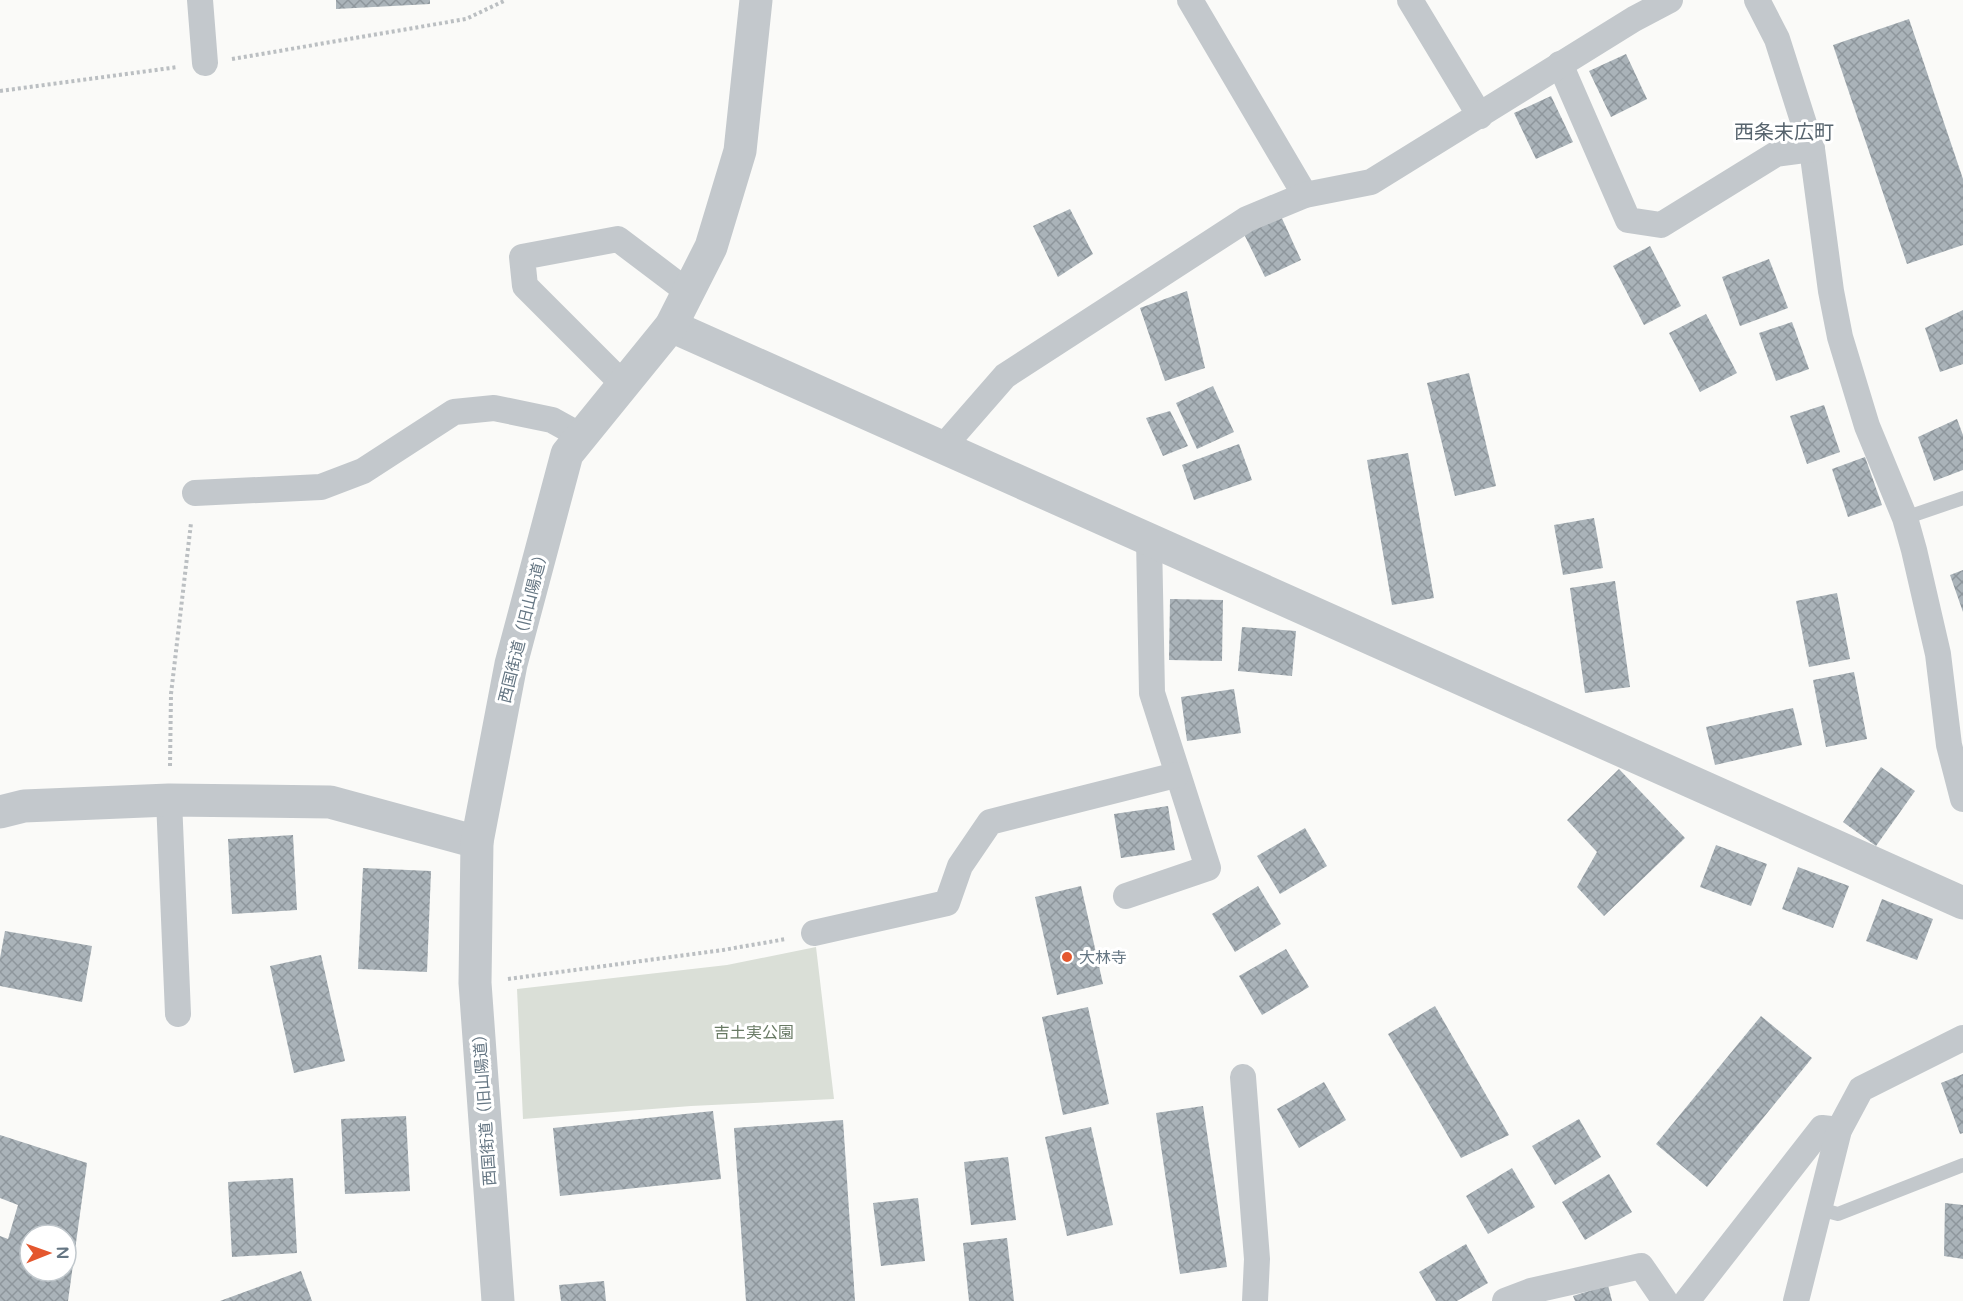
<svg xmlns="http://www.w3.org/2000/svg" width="1963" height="1301" viewBox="0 0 1963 1301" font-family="'Varela Round','Noto Sans JP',sans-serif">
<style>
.green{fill:#dadfd7}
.building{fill:url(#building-cross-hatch);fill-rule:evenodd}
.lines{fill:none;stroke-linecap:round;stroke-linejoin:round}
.path{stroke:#bbbfc2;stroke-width:4;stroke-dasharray:3 3;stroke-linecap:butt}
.service{stroke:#c3c8cc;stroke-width:14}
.minor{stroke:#c3c8cc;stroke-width:26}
.tertiary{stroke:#c3c8cc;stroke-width:33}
.poi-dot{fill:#e4572e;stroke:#fff;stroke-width:2}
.labels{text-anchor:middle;stroke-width:6;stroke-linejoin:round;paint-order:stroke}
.street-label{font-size:16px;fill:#657683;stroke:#fff}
.poi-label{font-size:16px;fill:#657683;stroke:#fff;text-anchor:start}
.park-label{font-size:16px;fill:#687a64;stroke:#fff}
.quarter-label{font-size:20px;fill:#57646e;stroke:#fff}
</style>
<defs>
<pattern id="building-cross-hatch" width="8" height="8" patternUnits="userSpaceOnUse" patternTransform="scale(1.5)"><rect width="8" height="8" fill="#aab3b9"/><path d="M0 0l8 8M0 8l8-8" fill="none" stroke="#8e969c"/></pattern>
</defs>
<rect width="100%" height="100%" fill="#fafaf8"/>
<!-- green -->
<path class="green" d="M816 947 834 1099 691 1106 523 1119 517 989 727 965Z"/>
<!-- building -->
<g class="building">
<path d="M336 0H430V4L336 9Z"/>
<path d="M1909 19 1963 179V245L1907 264 1833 45Z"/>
<path d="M1626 54 1647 99 1611 117 1589 71Z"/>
<path d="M1551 96 1573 142 1536 159 1514 113Z"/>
<path d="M1070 209 1093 254 1058 277 1033 226Z"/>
<path d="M1280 214 1301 260 1265 277 1243 232Z"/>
<path d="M1650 246 1681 306 1644 325 1613 266Z"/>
<path d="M1769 259 1788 308 1740 326 1722 277Z"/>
<path d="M1187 291 1205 368 1165 381 1140 308Z"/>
<path d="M1963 310V364L1940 372 1925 328Z"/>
<path d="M1706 314 1737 373 1700 392 1669 333Z"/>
<path d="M1792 322 1809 369 1776 381 1759 333Z"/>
<path d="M1469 373 1496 486 1455 496 1427 383Z"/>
<path d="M1213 386 1234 432 1197 449 1176 403Z"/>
<path d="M1824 405 1840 452 1807 464 1790 416Z"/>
<path d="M1170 411 1188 446 1163 456 1146 418Z"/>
<path d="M1957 419 1963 435V470L1934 481 1918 437Z"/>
<path d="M1239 444 1252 480 1194 500 1182 465Z"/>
<path d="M1408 453 1434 598 1392 605 1367 460Z"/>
<path d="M1865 457 1882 505 1848 517 1832 469Z"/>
<path d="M1594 518 1603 568 1563 575 1554 525Z"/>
<path d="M1963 570V612L1950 575Z"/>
<path d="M1615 581 1630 687 1585 693 1570 588Z"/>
<path d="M1837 593 1850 659 1809 667 1796 601Z"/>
<path d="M1170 599 1223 600 1222 661 1169 660Z"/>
<path d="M1242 627 1296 631 1292 676 1238 671Z"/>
<path d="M1854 672 1867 739 1826 747 1813 680Z"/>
<path d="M1234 689 1241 733 1187 741 1181 697Z"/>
<path d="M1793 708 1802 745 1715 765 1706 727Z"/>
<path d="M1881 767 1915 791 1876 846 1843 822Z"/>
<path d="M1619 769 1685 838 1604 916 1577 887 1597 852 1567 820Z"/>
<path d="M1168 806 1175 850 1121 858 1114 814Z"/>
<path d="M1305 828 1327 866 1280 894 1257 856Z"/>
<path d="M293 835 297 910 232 914 228 839Z"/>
<path d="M1716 845 1767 864 1751 906 1700 887Z"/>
<path d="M1798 867 1849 886 1833 928 1782 909Z"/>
<path d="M363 868 431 871 427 972 358 969Z"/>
<path d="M1081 886 1103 984 1057 995 1035 897Z"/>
<path d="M1258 886 1281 924 1235 952 1212 914Z"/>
<path d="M1882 899 1933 919 1917 960 1866 941Z"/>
<path d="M5 931 92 946 82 1002 0 986V958Z"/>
<path d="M1286 949 1309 987 1262 1015 1239 976Z"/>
<path d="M321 955 345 1061 294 1073 270 966Z"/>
<path d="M1435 1006 1509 1135 1461 1158 1388 1034Z"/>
<path d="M1088 1007 1109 1104 1063 1115 1042 1017Z"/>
<path d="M1761 1016 1812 1058 1707 1187 1656 1144Z"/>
<path d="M1963 1074V1133L1960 1134 1941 1083Z"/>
<path d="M1324 1082 1346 1120 1299 1148 1277 1109Z"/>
<path d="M1203 1106 1227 1267 1180 1274 1156 1113Z"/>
<path d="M713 1111 721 1179 560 1196 553 1128Z"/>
<path d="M406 1116 410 1191 345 1194 341 1119Z"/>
<path d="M1579 1119 1601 1157 1555 1185 1532 1146Z"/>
<path d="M843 1120 855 1301H746L734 1128Z"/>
<path d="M1091 1127 1113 1225 1067 1236 1045 1137Z"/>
<path d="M0 1135 87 1163 68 1301H0V1236L8 1239 18 1205 0 1198ZM30 1235H66V1271H30Z"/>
<path d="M1008 1157 1016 1220 971 1225 964 1162Z"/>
<path d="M1512 1168 1535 1207 1488 1234 1466 1196Z"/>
<path d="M1609 1174 1632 1212 1585 1240 1562 1202Z"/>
<path d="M293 1178 297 1253 232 1257 228 1182Z"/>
<path d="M918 1198 925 1261 881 1266 873 1203Z"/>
<path d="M1945 1203 1963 1205V1259L1944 1256Z"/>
<path d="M1007 1238 1014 1301H969L963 1243Z"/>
<path d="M1466 1244 1488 1283 1457 1301H1436L1419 1272Z"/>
<path d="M301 1271 312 1301H220Z"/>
<path d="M604 1281 606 1301H561L559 1285Z"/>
<path d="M1608 1285 1612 1301H1575L1573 1296Z"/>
</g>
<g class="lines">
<!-- path -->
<g class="path">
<path d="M232 59 466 19 506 0"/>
<path d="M0 91 178 67"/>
<path d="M170 766 171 694 191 523"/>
<path d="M508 979 723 950 786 939"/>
</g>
<!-- service -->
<g class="service">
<path d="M1905 518 1963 498"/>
<path d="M1819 1209 1838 1214 1963 1165"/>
</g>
<!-- minor -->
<g class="minor">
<path d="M200 0 205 63"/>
<path d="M1190 0 1305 195"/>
<path d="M1410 0 1480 116"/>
<path d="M1757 0 1777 39 1812 149 1831 291 1840 337 1867 426 1905 518 1914 550 1938 654 1949 745 1963 799"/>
<path d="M1560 64 1628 220 1661 225 1776 154 1812 149"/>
<path d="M622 383 525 286 522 257 618 239 688 292"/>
<path d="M943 447 1005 376 1247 219 1305 195 1371 182 1634 19 1670 0"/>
<path d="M195 493 321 487 363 471 454 412 494 408 552 420 581 436"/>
<path d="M169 800 178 1014"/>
<path d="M1126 896 1208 868 1152 693 1149 539"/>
<path d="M814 933 947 903 960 866 990 822 1176 775"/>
<path d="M1243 1077 1257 1259 1255 1301"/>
<path d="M1505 1301 1531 1291 1641 1266 1665 1301"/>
<path d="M1687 1301 1822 1128 1839 1130"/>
<path d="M1796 1301 1839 1130 1861 1089 1963 1038"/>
</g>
<!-- tertiary -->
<g class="tertiary">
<path d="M671 326 1963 903"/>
<path d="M0 812 24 806 169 800 330 802 477 842"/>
<path d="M498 1301 475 983 477 842 511 664 567 454 671 326 711 247 740 151 756 0"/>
</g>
</g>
<!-- markers -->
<circle class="poi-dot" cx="1067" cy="957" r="6"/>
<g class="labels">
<!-- street labels -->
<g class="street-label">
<text transform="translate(523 625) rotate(-76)" y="6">西国街道（旧山陽道）</text>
<text transform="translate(484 1106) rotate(-94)" y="6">西国街道（旧山陽道）</text>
</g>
<!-- poi labels -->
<g class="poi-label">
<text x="1079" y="963">大林寺</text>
</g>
<!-- park labels -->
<g class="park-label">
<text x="754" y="1038">吉土実公園</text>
</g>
<!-- quarter labels -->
<g class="quarter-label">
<text x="1784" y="139">西条末広町</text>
</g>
</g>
<!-- north arrow -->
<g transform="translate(48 1253) rotate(89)"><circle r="28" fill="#ffffff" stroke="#c1c8cd" stroke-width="1.5"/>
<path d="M0-4.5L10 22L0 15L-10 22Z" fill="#e4572e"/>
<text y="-9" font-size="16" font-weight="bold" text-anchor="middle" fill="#657683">N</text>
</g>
</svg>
